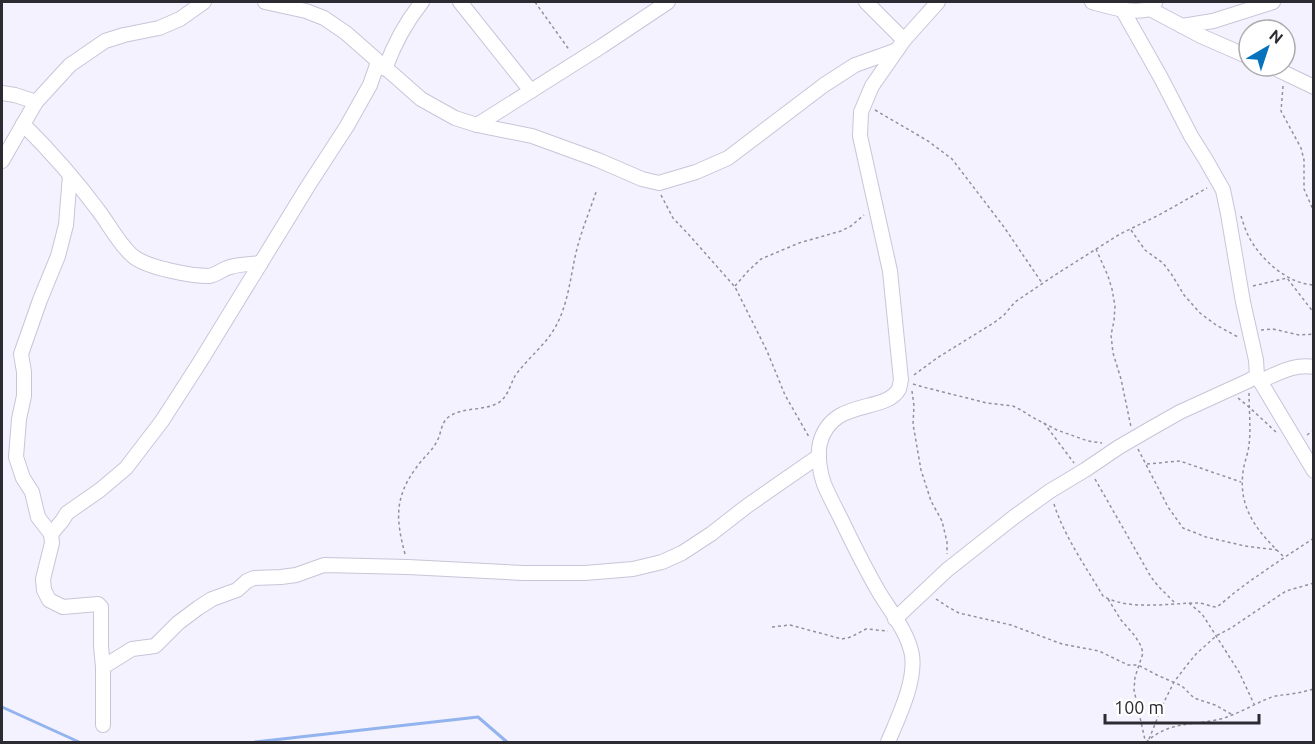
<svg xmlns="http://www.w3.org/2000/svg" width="1315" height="744" viewBox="0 0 1315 744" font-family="Ubuntu,sans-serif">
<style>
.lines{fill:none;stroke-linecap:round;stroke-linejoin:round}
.stream{stroke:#92b3ee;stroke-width:3}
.minor-casing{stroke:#c8c5d8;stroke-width:16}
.path{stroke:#92919a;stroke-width:1.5;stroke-dasharray:3 3;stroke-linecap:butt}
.minor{stroke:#fff;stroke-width:14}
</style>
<rect width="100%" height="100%" fill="#f4f2fe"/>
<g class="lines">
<!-- stream -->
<g class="stream">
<path d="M2 707 79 742"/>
<path d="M255 742 478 717 507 742"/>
</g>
<!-- minor casing -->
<g class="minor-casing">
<g id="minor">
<path d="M265 2 306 11 324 18 346 33 421 99 455 118 477 125 532 136 598 160 642 179 659 183 696 172 728 158 824 85 855 65 897 50"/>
<path d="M460 2 531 91"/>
<path d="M866 2 904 40"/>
<path d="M1092 2C1110 7 1132 14 1150 9L1155 3"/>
<path d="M1122 9 1161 78 1191 136 1206 160 1223 190 1228 214 1243 302 1256 360 1257 376 1314 471"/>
<path d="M1150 9 1201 36 1249 57"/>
<path d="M1182 26 1213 21 1273 2"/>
<path d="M1270 66 1314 87"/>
<path d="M385 69C394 44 406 22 422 2"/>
<path d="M2 93 15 95 36 102"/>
<path d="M23 124C50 151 75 179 98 210 109 224 120 246 134 257 149 268 191 276 209 276 217 275 222 269 230 267 240 264 251 264 261 263"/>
<path d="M477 125 602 46 668 2"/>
<path d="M2 161 36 102 70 65 105 41 124 35 159 28 180 19 204 2"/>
<path d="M70 175 66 225 58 256 40 300 21 354 24 372V396L19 419 16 457 23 478 32 492 38 517 51 534 52 543 43 579 44 590 49 600 63 607 98 604 101 607V646L103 667V725"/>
<path d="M1260 381C1277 374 1295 363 1314 367"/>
<path d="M51 534 62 521 67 513 100 490 126 468 162 421 200 362 308 186 347 126 370 85 378 62"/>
<path d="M895 619 947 570 1014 517 1050 491 1085 470 1119 447 1150 429 1180 412 1248 381 1257 376"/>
<path d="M103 667 132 649 155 646 178 623 198 608 212 599 237 590 247 581 254 578 281 577 296 575 324 565 408 567 523 573H585L633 569 662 562 682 553 711 534 747 506 819 456"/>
<path d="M888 742C898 718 916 682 912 655 908 633 892 613 880 594 866 570 854 546 842 521 836 509 829 496 824 484 820 473 817 455 820 443 832 397 885 414 899 389 900 386 900 383 901 380L890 271 860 136 861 112 872 86 904 40 938 2"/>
</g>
</g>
<!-- path -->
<g class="path">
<path d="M535 2 570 51"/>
<path d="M1283 86 1281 111 1301 148 1304 160V189L1314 212"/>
<path d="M875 110 928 141 952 159 1004 227 1042 283"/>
<path d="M661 195 673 218 691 237 735 287 767 351 785 395 809 437"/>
<path d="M1241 216C1243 222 1245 229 1248 235 1259 258 1287 284 1314 285"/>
<path d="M1131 230 1145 250 1163 263 1172 275 1184 295 1200 313 1216 325 1238 337"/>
<path d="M1096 249 1108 276 1112 289 1115 306 1114 321 1111 335 1113 353 1121 379 1131 427"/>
<path d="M735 286 748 271 761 259 799 243 841 231 851 226 864 215"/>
<path d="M1253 286 1287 278 1314 313"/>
<path d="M1261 330 1273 329 1299 335 1314 334"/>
<path d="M914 375 937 358 995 322 1004 315 1015 302 1055 275 1120 234 1159 215 1207 188"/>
<path d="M913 384 923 387 987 403 1013 406 1021 410 1032 417 1057 430 1088 441 1102 443"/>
<path d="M912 391 914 406 913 424 921 470 931 501 942 521 947 542V554"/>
<path d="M1249 393C1249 410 1251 429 1249 445 1248 454 1244 463 1243 472 1238 510 1259 533 1284 557"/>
<path d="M1238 398 1249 407 1277 433"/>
<path d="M1044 423 1074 463"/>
<path d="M1307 435 1314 430"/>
<path d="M1138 449 1168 507 1183 528 1206 537 1245 546 1277 550"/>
<path d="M1147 464 1180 461 1241 482"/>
<path d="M1095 479 1151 577 1159 587 1175 603"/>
<path d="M1054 504C1064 536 1086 567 1103 596 1128 611 1170 603 1198 603 1203 603 1212 607 1216 607 1220 606 1233 593 1238 590 1262 572 1288 555 1314 538"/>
<path d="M405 554C396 520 394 498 416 468 422 459 431 452 436 443 442 434 440 422 450 416 463 407 484 411 498 403 508 397 510 385 515 376 526 360 543 347 553 331 567 309 570 281 575 257 580 234 589 213 596 192"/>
<path d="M936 599 948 607 959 613 1011 625 1062 644 1099 651 1128 665H1138L1157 675 1182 686 1194 698 1215 705 1233 715"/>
<path d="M1108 599 1121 620 1135 636 1141 646 1143 653 1135 677 1134 690 1145 740"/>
<path d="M1189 603 1202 614 1206 620 1239 672 1254 704"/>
<path d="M772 627 790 625 842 639 851 637 866 629 888 631"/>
<path d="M1149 739 1164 702 1174 682 1187 665 1196 654 1216 636 1231 628 1286 591 1314 583"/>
<path d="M1146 742C1171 721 1187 726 1216 720 1236 716 1253 704 1272 697 1278 695 1284 695 1291 694 1299 693 1306 691 1314 689"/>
</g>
<!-- minor -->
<use href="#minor" class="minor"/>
</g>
<!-- border -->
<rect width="1315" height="744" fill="none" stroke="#2c2b32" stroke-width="6"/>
<!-- north arrow -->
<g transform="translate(1267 48) rotate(39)"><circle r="28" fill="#ffffff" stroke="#abaaad" stroke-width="1.5"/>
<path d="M0-4.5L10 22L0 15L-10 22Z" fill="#0672bd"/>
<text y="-9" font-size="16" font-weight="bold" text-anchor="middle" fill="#2c2b32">N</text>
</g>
<!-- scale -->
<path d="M1105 714v9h154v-9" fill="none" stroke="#2c2b32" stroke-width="3"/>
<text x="1114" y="714" font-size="18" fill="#2c2b32" stroke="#ffffff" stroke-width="4.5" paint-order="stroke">100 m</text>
</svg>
